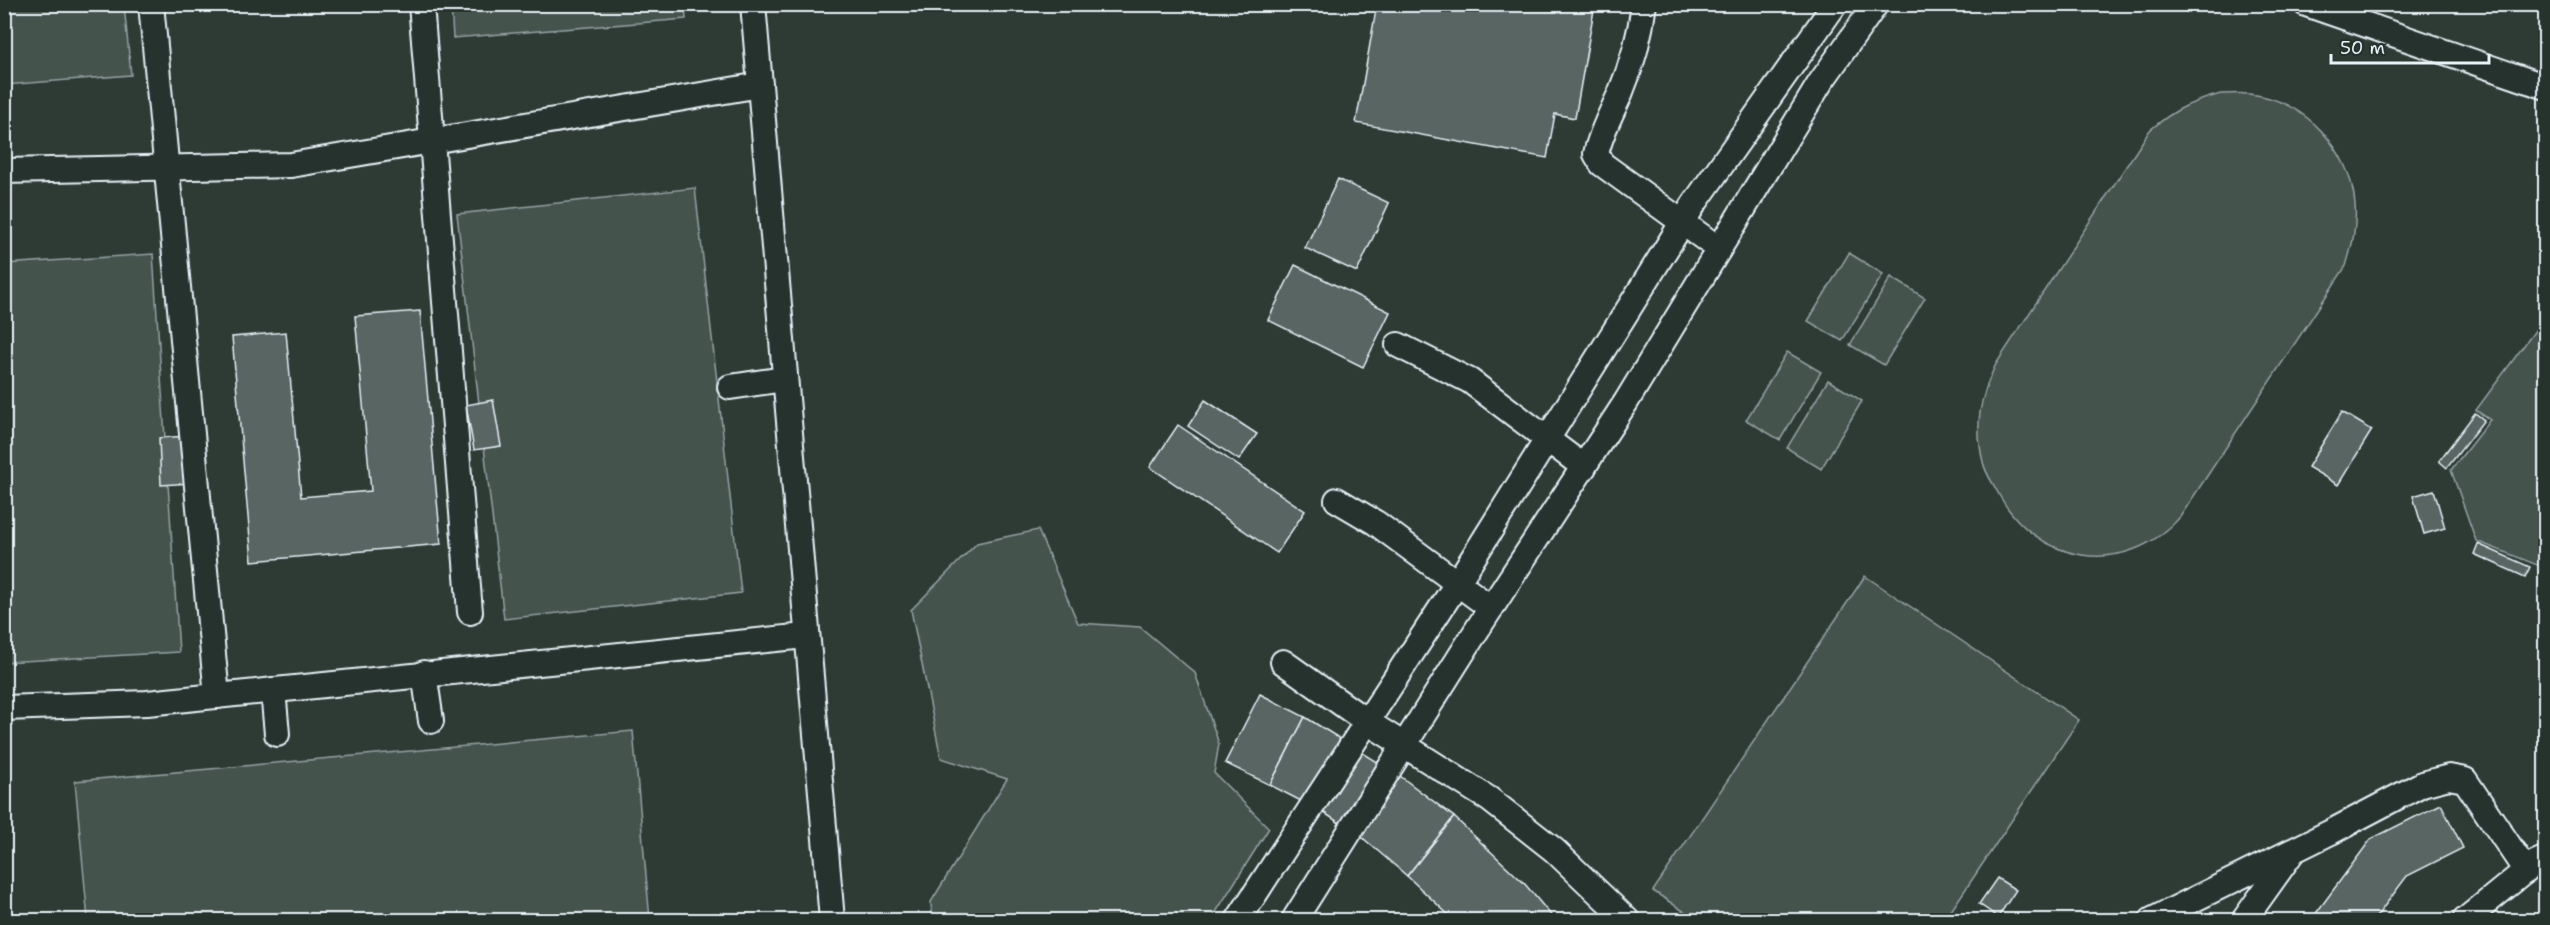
<svg xmlns="http://www.w3.org/2000/svg" width="2550" height="925" viewBox="0 0 2550 925" font-family="'Shantell Sans',sans-serif">
<style>
.green{fill:#45524e;stroke:#96a2a3;stroke-width:1.5}
.building{fill:#596563;stroke:#e8f1f8;stroke-width:1.5}
.lines{fill:none;stroke-linecap:round;stroke-linejoin:round}
.minor-casing{stroke:#e8f1f8;stroke-width:28}
.minor{stroke:#26332d;stroke-width:24}
</style>
<rect width="100%" height="100%" fill="#2e3b35"/>
<filter id="ink" filterUnits="userSpaceOnUse"><feTurbulence type="fractalNoise" baseFrequency=".0167" numOctaves="2"/><feDisplacementMap in="SourceGraphic" scale="12" xChannelSelector="R" yChannelSelector="G"/><feConvolveMatrix kernelMatrix="1 2 1 2 8 2 1 2 1" color-interpolation-filters="sRGB"/></filter>
<g filter="url(#ink)">
<!-- green -->
<g class="green">
<path d="M5 4 124 5 131 75 5 85Z"/>
<path d="M451 5H685L686 19 453 38Z"/>
<path d="M2221 94C2230 94 2240 93 2249 94 2304 99 2351 150 2355 204 2357 227 2352 246 2346 266L2180 517C2124 580 2035 564 1997 491 1992 482 1985 472 1983 462 1974 425 1980 397 1996 364L2150 130C2174 110 2190 102 2221 94Z"/>
<path d="M695 188 741 593 504 619 457 214Z"/>
<path d="M1849 253 1883 274 1842 341 1808 321Z"/>
<path d="M153 254 179 652 5 662V264Z"/>
<path d="M1891 277 1925 298 1884 365 1850 345Z"/>
<path d="M2545 317V568L2476 541 2451 470 2490 420 2476 410Z"/>
<path d="M1787 352 1821 372 1780 440 1746 420Z"/>
<path d="M1828 380 1862 401 1821 469 1787 448Z"/>
<path d="M1038 530 1078 623 1140 627 1195 673 1219 744 1214 773 1269 828 1211 920H932L931 902 1007 779 941 758 911 610 977 543Z"/>
<path d="M1865 576 2079 720 1945 920H1697L1653 891Z"/>
<path d="M633 731 650 920H88L75 781Z"/>
</g>
<!-- building -->
<g class="building">
<path d="M1377 4H1595L1575 118 1555 114 1547 158 1356 123Z"/>
<path d="M1338 179 1389 203 1357 272 1305 248Z"/>
<path d="M1295 265 1390 312 1363 367 1268 320Z"/>
<path d="M420 311 441 544 252 561 232 337 286 332 301 497 371 491 355 316Z"/>
<path d="M493 400 501 446 474 450 466 405Z"/>
<path d="M1205 400 1257 434 1239 460 1188 426Z"/>
<path d="M2342 412 2372 430 2338 485 2308 467Z"/>
<path d="M2475 413 2484 420 2447 468 2439 461Z"/>
<path d="M1178 425 1305 511 1277 553 1150 467Z"/>
<path d="M188 436 191 483 161 485 159 438Z"/>
<path d="M2434 490 2445 528 2424 534 2413 496Z"/>
<path d="M2478 544 2530 567 2525 577 2474 554Z"/>
<path d="M1260 694 1305 717 1270 785 1225 763Z"/>
<path d="M1305 717 1400 776 1454 817 1407 876 1364 839 1326 814 1270 785Z"/>
<path d="M2441 804 2463 848 2407 876 2374 920H2311L2371 839Z"/>
<path d="M1454 817 1524 883 1555 920H1454L1407 876Z"/>
<path d="M1997 878 2016 890 1998 917 1979 904Z"/>
</g>
<g class="lines">
<!-- minor casing -->
<g class="minor-casing">
<g id="minor">
<path d="M151 4 217 696"/>
<path d="M421 4 470 612"/>
<path d="M753 4 832 920"/>
<path d="M1644 4C1640 37 1633 63 1620 94 1611 114 1601 132 1596 154L1602 164 1719 249"/>
<path d="M2306 4 2546 87"/>
<path d="M4 171 291 165 760 85"/>
<path d="M1398 345 1470 381 1584 467"/>
<path d="M730 387 784 379"/>
<path d="M1337 500 1376 523 1491 608"/>
<path d="M1283 662 1366 721 1489 799 1554 850 1627 920"/>
<path d="M424 673 431 721"/>
<path d="M273 690 277 734"/>
<path d="M4 708 147 703 806 636"/>
<path d="M1238 920 1458 582 1694 204 1835 4"/>
<path d="M1294 920 1480 625 1626 402 1820 83 1876 4"/>
<path d="M2152 920 2331 832 2422 784 2449 777 2465 780 2526 871"/>
<path d="M2244 920 2291 854"/>
<path d="M2465 920 2535 863 2546 858"/>
</g>
</g>
<!-- minor -->
<use href="#minor" class="minor"/>
</g>
</g>
<!-- margin -->
<rect width="2550" height="925" fill="none" stroke="#26332d" stroke-width="24"/>
<rect x="12" y="12" width="2526" height="901" fill="none" stroke="#e8f1f8" stroke-width="2" filter="url(#ink)"/>
<!-- scale -->
<path d="M2331 54v9h158v-9" fill="none" stroke="#e8f1f8" stroke-width="3"/>
<text x="2340" y="54" font-size="18" fill="#e8f1f8" stroke="#26332d" stroke-width="4.5" paint-order="stroke">50 m</text>
</svg>
